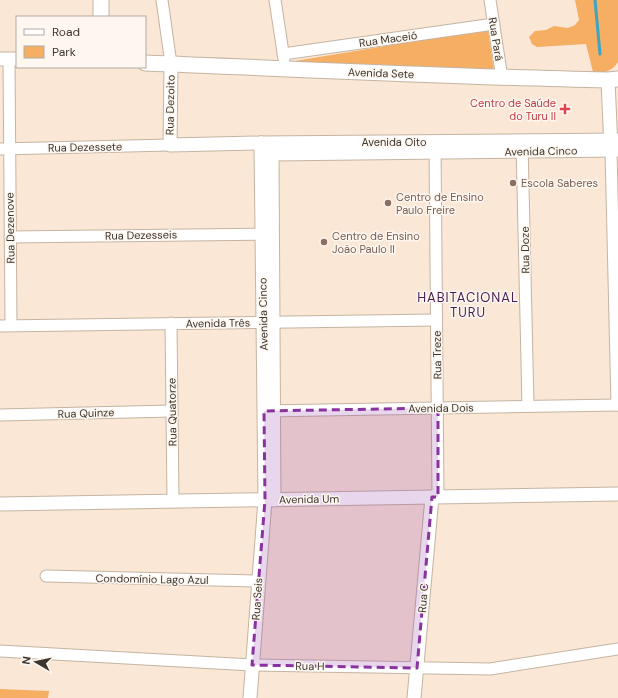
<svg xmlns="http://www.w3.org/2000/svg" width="618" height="698" viewBox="0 0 618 698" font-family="'DM Sans',sans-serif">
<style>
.green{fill:#f5ae62}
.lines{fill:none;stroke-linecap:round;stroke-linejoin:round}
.stream{stroke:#3fa3c4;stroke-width:3}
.minor-casing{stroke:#c5b4a3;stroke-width:13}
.tertiary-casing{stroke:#c5b4a3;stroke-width:15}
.secondary-casing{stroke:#c5b4a3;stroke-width:17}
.minor{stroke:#fff;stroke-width:11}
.tertiary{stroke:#fff;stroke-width:13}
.secondary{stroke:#fff;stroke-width:15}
.marked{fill:#8933a0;fill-opacity:0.2;stroke:#8933a0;stroke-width:3;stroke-dasharray:8 5;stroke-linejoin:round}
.health-dot{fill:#e0444e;stroke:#fef7f0;stroke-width:1.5}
.education-dot{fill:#8d6e63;stroke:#fef7f0;stroke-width:1.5}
.labels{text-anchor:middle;stroke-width:3;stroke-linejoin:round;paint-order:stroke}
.street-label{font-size:11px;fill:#3d362f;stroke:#fef7f0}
.health-label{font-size:11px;fill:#be3a42;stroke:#fef7f0;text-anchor:end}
.education-label{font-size:11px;fill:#785e54;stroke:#fef7f0;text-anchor:start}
.quarter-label{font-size:13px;letter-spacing:1px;fill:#471d52;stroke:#fef7f0}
</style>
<rect width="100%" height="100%" fill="#fae7d6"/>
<!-- green -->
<g class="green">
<path d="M575 0H618V62C613 71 603 73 594 76L586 44 537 47 532 44 529 37 535 31 546 30 554 26 568 28 575 25 579 20Z"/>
<path d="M488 29 494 71 289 62Z"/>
<path d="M0 689 49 691 48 698H0Z"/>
</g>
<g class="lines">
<!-- stream -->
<path class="stream" d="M595 0 600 54"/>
<!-- minor casing -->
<g class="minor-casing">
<g id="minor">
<path d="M162 0 171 64"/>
<path d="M275 0 284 59"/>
<path d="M490 0 502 78"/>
<path d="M283 54 494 24"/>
<path d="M9 59 11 325"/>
<path d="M522 143 528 406"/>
<path d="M435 144 438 497"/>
<path d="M0 149 170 145"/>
<path d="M611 150 617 405"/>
<path d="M10 237 270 234"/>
<path d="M171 323 173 501"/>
<path d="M0 326 436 320"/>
<path d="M265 411 618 405"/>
<path d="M0 415 172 411"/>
<path d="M46 576 259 581"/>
<path d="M0 651 252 665 490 669 618 649"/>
</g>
</g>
<!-- tertiary casing -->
<g class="tertiary-casing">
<g id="tertiary">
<path d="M0 59H17"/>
<path d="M171 64 170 145 261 143 618 140"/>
<path d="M608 80 611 149"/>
<path d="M261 143 272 154 618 150"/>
<path d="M272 154 274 500"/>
<path d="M0 504 618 494"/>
<path d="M250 698 265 500 261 143"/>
<path d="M414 698 432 497"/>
</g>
</g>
<!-- secondary casing -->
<g class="secondary-casing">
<g id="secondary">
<path d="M101 0V17"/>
<path d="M145 63C299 69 454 77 608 80L618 79"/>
</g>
</g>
<!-- minor -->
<use href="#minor" class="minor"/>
<!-- tertiary -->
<use href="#tertiary" class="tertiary"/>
<!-- secondary -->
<use href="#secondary" class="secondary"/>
</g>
<!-- marked area -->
<path class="marked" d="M438 408V497H432L417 668 252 665 265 500 264 411Z"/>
<!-- markers -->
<path class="health-dot" d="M563 103h4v4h4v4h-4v4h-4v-4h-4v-4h4z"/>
<g class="education-dot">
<circle cx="513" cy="183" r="4"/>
<circle cx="388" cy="203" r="4"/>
<circle cx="324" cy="242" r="4"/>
</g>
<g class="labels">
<!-- street labels -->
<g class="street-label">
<text transform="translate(388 39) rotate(-8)" y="4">Rua Maceió</text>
<text transform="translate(496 39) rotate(81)" y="4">Rua Pará</text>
<text transform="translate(381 73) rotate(2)" y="4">Avenida Sete</text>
<text transform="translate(170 105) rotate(-89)" y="4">Rua Dezoito</text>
<text x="394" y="146">Avenida Oito</text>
<text transform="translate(85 147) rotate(-1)" y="4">Rua Dezessete</text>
<text transform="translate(541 151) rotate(-1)" y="4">Avenida Cinco</text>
<text transform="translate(10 228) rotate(-91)" y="4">Rua Dezenove</text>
<text transform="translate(141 235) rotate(-1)" y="4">Rua Dezesseis</text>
<text transform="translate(525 250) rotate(-91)" y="4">Rua Doze</text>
<text transform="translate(263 314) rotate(-91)" y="4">Avenida Cinco</text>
<text transform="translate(218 323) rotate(-1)" y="4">Avenida Três</text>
<text transform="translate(437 355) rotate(-91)" y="4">Rua Treze</text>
<text transform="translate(441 408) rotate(-1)" y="4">Avenida Dois</text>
<text transform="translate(172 412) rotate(-91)" y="4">Rua Quatorze</text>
<text transform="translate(86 413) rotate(-2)" y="4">Rua Quinze</text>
<text transform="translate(309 499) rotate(-1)" y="4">Avenida Um</text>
<text transform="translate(152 579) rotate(1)" y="4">Condomínio Lago Azul</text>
<text transform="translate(423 598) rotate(-85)" y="4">Rua C</text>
<text transform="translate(257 599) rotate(-86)" y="4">Rua Seis</text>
<text transform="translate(310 666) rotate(1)" y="4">Rua H</text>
</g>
<!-- health labels -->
<g class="health-label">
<text x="556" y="107">Centro de Saúde<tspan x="556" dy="13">do Turu II</tspan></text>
</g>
<!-- education labels -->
<g class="education-label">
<text x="521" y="187">Escola Saberes</text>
<text x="396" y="201">Centro de Ensino<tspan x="396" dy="13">Paulo Freire</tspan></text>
<text x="332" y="240">Centro de Ensino<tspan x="332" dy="13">João Paulo II</tspan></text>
</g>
<!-- quarter labels -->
<g class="quarter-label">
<text x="468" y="302">HABITACIONAL<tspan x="468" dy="15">TURU</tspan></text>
</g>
</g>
<!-- legend -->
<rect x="16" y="16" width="130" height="52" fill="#fef7f0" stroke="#b1aaa3"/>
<rect x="24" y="29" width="20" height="6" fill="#ffffff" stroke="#b1aaa3"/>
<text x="52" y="36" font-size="12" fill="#3d362f">Road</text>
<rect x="24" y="46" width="20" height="12" fill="#f5ae62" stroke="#b1aaa3"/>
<text x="52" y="56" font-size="12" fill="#3d362f">Park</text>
<!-- north arrow -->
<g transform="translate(36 662) rotate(279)" stroke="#fef7f0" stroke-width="3" paint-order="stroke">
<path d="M0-3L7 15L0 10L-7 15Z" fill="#3d362f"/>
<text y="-6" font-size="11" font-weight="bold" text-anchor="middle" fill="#3d362f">N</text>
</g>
</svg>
